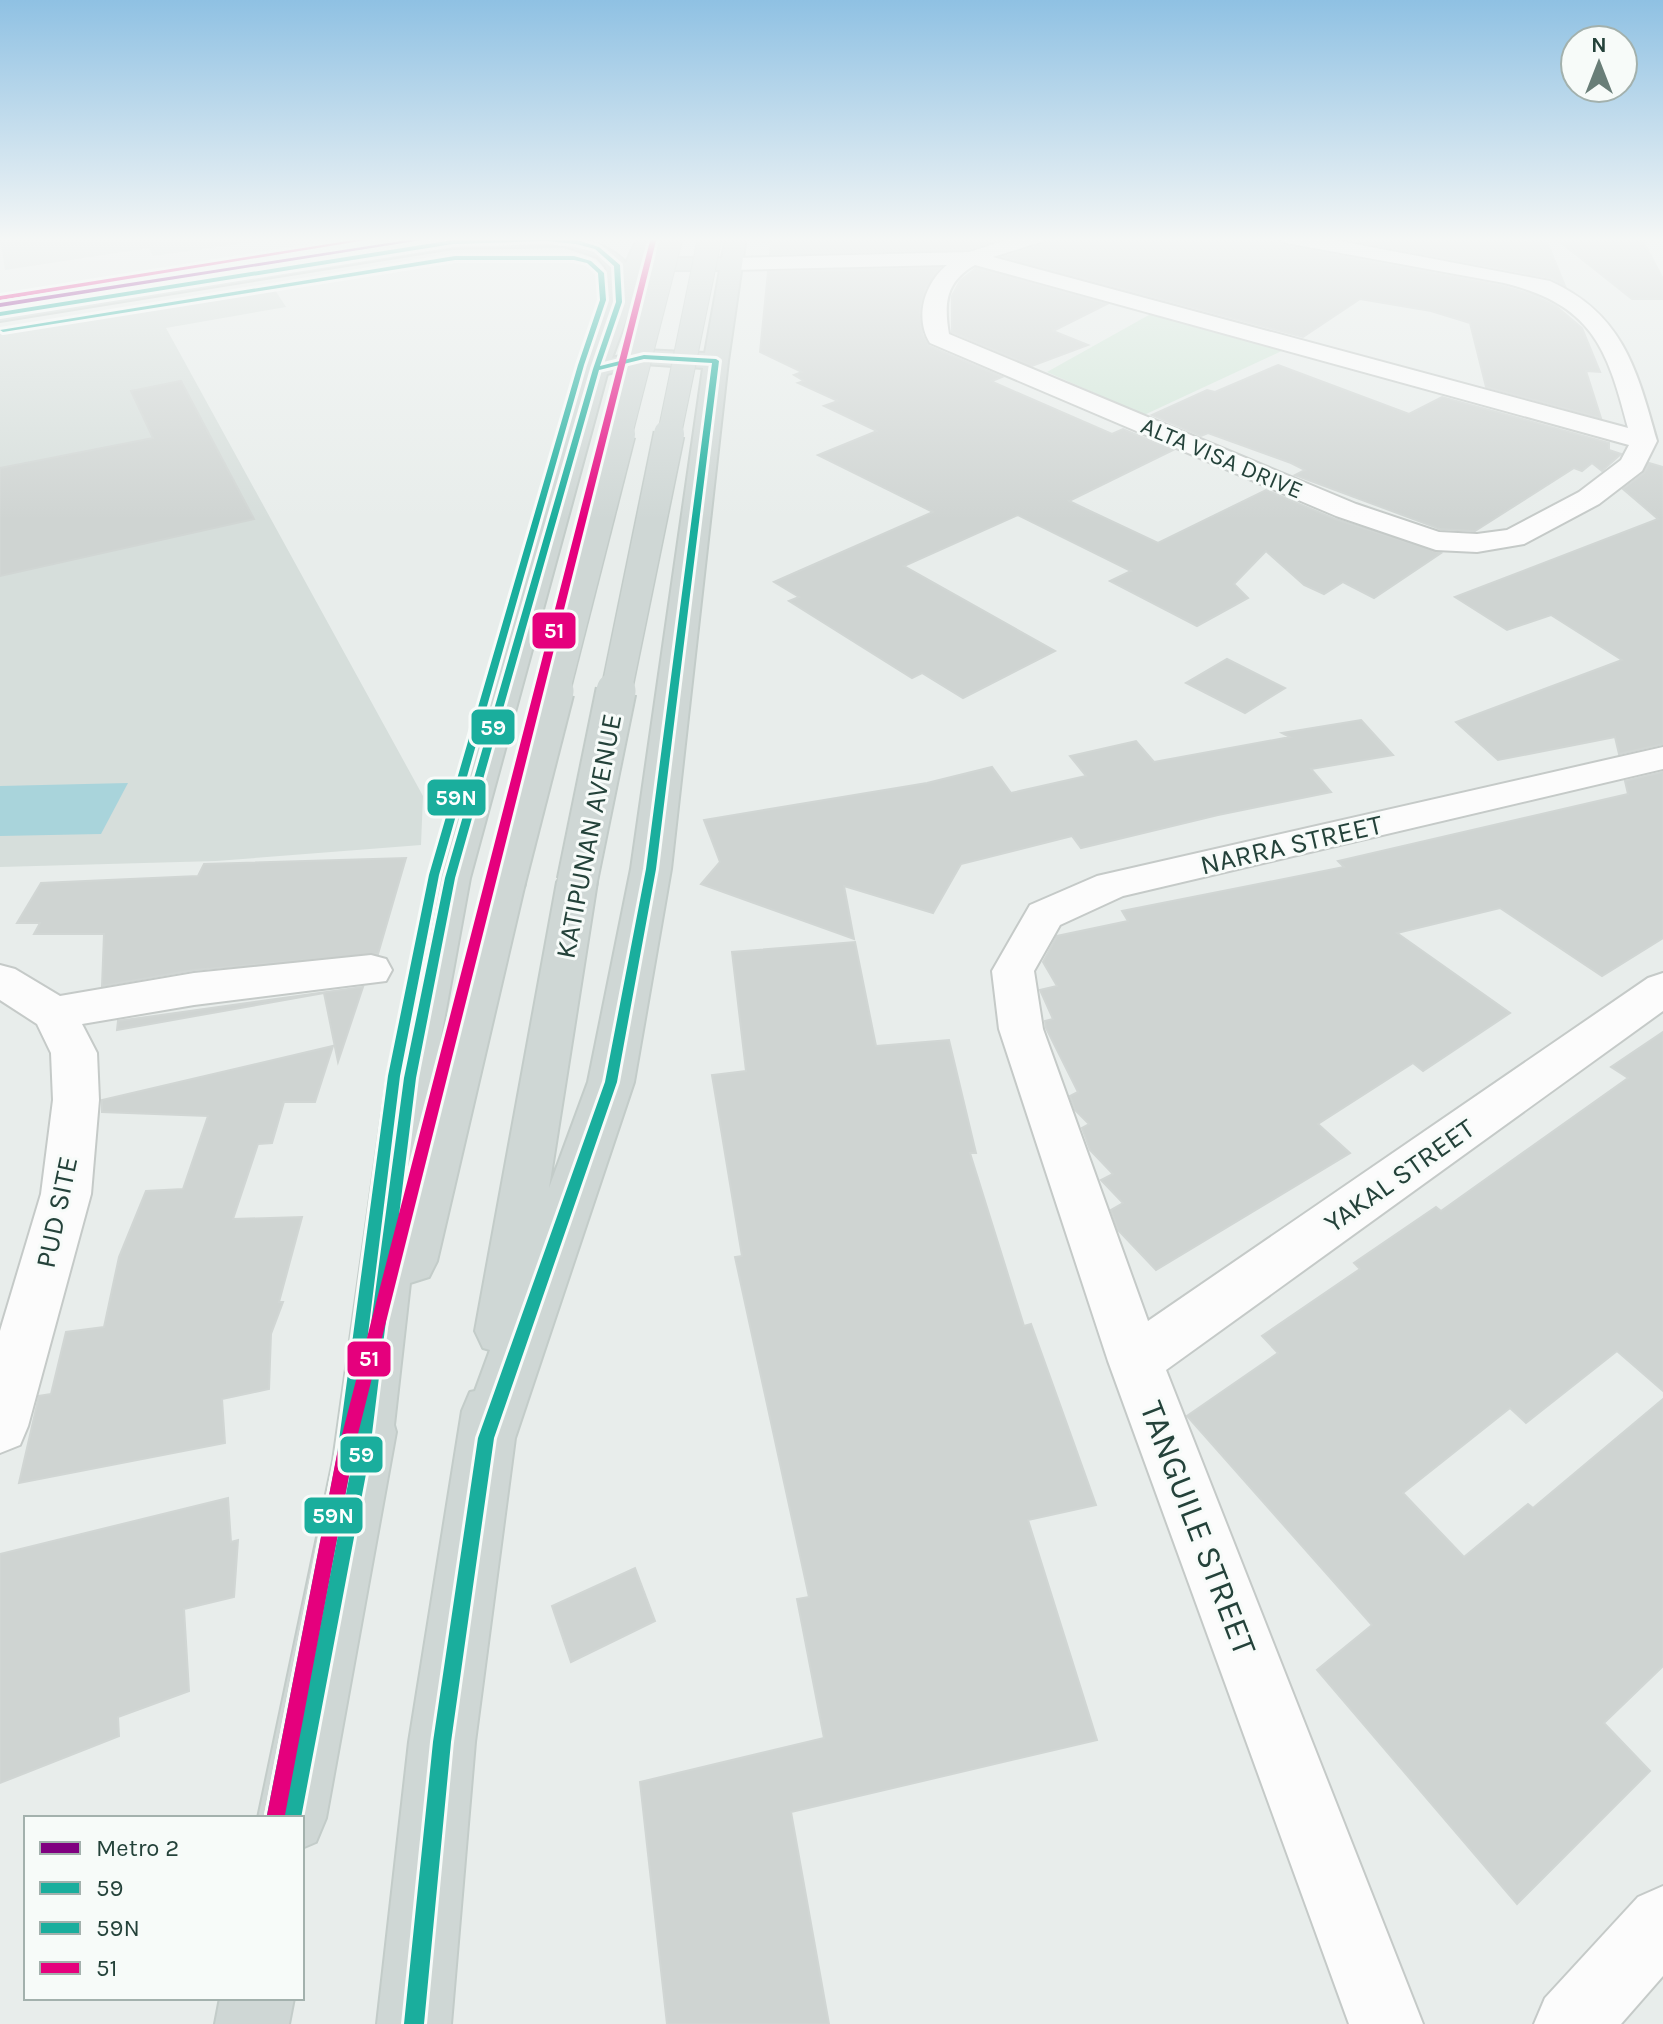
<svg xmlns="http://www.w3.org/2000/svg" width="1663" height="2024" viewBox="0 0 1663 2024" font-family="Karla,sans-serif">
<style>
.built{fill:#d6dedb}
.green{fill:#d1e6d8}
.water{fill:#a9d4db}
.building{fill:#cfd4d2;stroke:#d1d6d4;stroke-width:2}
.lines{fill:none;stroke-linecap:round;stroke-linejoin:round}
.street-casing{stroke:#c5cac8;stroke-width:4}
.primary-casing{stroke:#c3ccc9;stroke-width:4}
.street{fill:#fcfcfc;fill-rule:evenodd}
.primary{fill:#cfd7d5;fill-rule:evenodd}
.primary-bridge-far2-casing{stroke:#c3ccc9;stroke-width:25;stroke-linecap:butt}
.primary-bridge-far1-casing{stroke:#c3ccc9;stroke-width:33;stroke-linecap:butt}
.primary-bridge-casing{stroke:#c3ccc9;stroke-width:43;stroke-linecap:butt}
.primary-bridge-far2{stroke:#cfd7d5;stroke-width:23}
.primary-bridge-far1{stroke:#cfd7d5;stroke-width:30}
.primary-bridge{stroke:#cfd7d5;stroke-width:39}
.bus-1-casing{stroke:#f7fbf9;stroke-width:6}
.bus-2-casing{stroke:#f7fbf9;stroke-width:6}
.bus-3-casing{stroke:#f7fbf9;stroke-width:6}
.bus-1{fill:#1aae9d;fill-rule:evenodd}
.bus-2{fill:#1aae9d;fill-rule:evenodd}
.bus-3{fill:#e5007d;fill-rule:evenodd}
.metro-1-casing{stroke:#f7fbf9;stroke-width:6}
.metro-1{fill:#800080;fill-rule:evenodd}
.labels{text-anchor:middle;stroke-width:6;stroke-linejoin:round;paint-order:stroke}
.far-street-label{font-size:24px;fill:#24423a;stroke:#f7fbf9}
.street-label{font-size:28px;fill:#24423a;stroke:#f7fbf9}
.near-street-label{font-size:34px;fill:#24423a;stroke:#f7fbf9}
.line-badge{stroke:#f7fbf9;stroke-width:3}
.badge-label{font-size:22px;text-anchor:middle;font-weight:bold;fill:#fff}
</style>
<rect width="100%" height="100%" fill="#e8edeb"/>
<!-- built -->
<g class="built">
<path d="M0 237H288L153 256 149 248 5 270Z"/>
<path d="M275 290 286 307 166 328 423 796 421 845 216 861 0 867V329Z"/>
</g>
<!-- green -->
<path class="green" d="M1156 311 1288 348 1144 415 1047 372Z"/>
<!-- water -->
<path class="water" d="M128 783 101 834 0 836V786Z"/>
<!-- building -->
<g class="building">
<path d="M772 237H1007L968 249 770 254Z"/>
<path d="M1050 237H1273L1285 246 1503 286 1533 295 1556 306 1582 328 1600 372 1586 371 1601 418 1486 387 1470 323 1431 311 1360 299 1303 337 1004 257 1045 244Z"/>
<path d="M1333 237H1545L1565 286 1551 278Z"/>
<path d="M1554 237H1641L1663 279V299H1632Z"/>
<path d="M939 268 925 289 920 311 922 334 929 346 1002 377 992 381 995 383 1112 434 1123 429 1173 450 1069 501 1158 543 1266 490 1335 519 1441 553 1374 598 1343 582 1324 594 1304 585 1266 551 1234 584 1248 598 1197 626 1110 581 1131 571 1018 515 904 566 1055 651 963 698 922 673 912 678 789 601 799 597 774 582 933 512 818 455 877 431 824 406 838 401 798 383 804 381 794 375 802 372 760 352 768 272Z"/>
<path d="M976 268 1107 304 1053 331 1088 345 1032 366 952 332V296L960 281Z"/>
<path d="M1278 365 1409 414 1442 397 1609 443V450L1621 454 1602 471 1592 463 1582 471 1574 468 1475 531 1440 529 1295 475 1305 470 1291 463 1208 433 1201 436 1152 415 1207 390 1215 392Z"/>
<path d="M181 381 254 519 0 576V468L153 438 131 391Z"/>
<path d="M1649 463 1663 467V744L1619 754 1615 737 1498 760 1456 722 1622 660 1551 615 1507 630 1455 597 1658 519 1623 489 1644 473Z"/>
<path d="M1227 659 1285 688 1245 713 1186 683Z"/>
<path d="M1361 720 1393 755 1311 769 1331 792 1218 815 1081 848 1072 836 961 864 933 913 844 886 854 939 701 884 720 862 704 820 927 783 992 767 1011 793 1086 776 1070 756 1136 741 1154 762 1290 737 1282 733Z"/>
<path d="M1663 772V938L1602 976 1500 908 1397 933 1510 1013 1423 1071 1413 1063 1318 1124 1350 1153 1156 1270 1118 1230 1111 1210 1123 1203 1101 1180 1113 1174 1090 1150 1082 1128 1089 1124 1075 1110 1070 1096 1078 1092 1046 1028 1045 1021 1053 1019 1040 990 1057 986 1043 962 1057 936 1128 921 1122 911 1344 867 1338 861 1628 794 1625 781Z"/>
<path d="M406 858 378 954 194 970 102 986 104 934H34L40 923H17L41 883 198 876 204 864Z"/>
<path d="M855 942 876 1046 949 1040 976 1153H970L1024 1326 1031 1324 1096 1505 1028 1520 1097 1740 791 1812 829 2024H667L640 1782 824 1738 797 1599 809 1597 735 1257 742 1256 712 1075 746 1071 732 952Z"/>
<path d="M363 987 338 1062 324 993 117 1030 118 1021Z"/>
<path d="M1663 1032V1391L1617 1351 1526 1423 1510 1408 1403 1493 1464 1557 1528 1504 1533 1508 1663 1399V1666L1604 1723 1650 1771 1517 1904 1317 1670 1372 1625 1187 1416 1278 1353 1262 1336 1360 1269 1354 1263 1436 1207 1441 1211 1628 1078 1611 1067Z"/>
<path d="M333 1046 315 1102H284L272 1143 258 1144 233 1219 302 1217 279 1302H283L271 1334 269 1389 222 1399 225 1443 19 1483 39 1396 51 1394 66 1332 104 1327 119 1257 146 1191 183 1189 208 1116 102 1112V1100Z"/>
<path d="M228 1498 231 1542 238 1540 234 1597 184 1609 189 1691 118 1717 119 1736 0 1783V1554Z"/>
<path d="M635 1568 655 1621 571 1662 552 1606Z"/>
</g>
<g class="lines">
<!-- street casing -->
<g class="street-casing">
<g id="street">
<path d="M1016 237H1047L1044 241 993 257 1628 428C1607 347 1592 305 1504 283L1286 243 1276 237H1318L1550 281C1623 314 1637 370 1657 441L1642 471 1599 504 1524 544 1477 552 1436 550 1336 516 930 343C914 317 925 283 947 265L731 270 720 264 731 258 969 252ZM975 265 1629 445 1621 460 1579 492 1507 530 1477 534 1439 532 1356 504 949 334C944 304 945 282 975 265Z"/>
<path d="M1663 747V769L1123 896 1060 925 1034 971 1043 1029 1148 1321 1648 978 1663 973V1011L1166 1370 1423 2024H1349L1108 1361 999 1029 992 971 1030 905 1097 876Z"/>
<path d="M371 955 386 959 392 970 386 981 194 1005 82 1024 97 1053 99 1100 91 1194 28 1426 20 1445 0 1453V1331L41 1194 53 1100 51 1053 37 1024 0 1000V965L15 969 60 996 194 973Z"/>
<path d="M1663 1886V1976L1621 2024H1534L1545 1998 1638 1897Z"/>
</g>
</g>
<!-- primary casing -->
<g class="primary-casing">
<g id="primary">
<path d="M445 237C496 237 590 222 626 263L638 237H658L649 258H722L726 237H746L728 361 671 869 634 1082 515 1438 475 1742 451 2024H377L409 1742 462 1411 470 1392 475 1391 490 1350 483 1348 475 1331 557 882 563 873 577 869 591 873 597 882 549 1188 588 1082 631 869 703 368 644 364 607 374 470 878 433 1081 485 883 491 874 505 870 519 874 525 883 437 1261 429 1277 410 1283 394 1425 396 1432 326 1818 316 1842 302 1848V1818H258L333 1461 387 1078 430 878 584 369 608 302 606 267 597 257 565 246 453 248 0 321V307ZM644 270H720L705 353 644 350 612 358Z"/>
<path d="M220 1998H294L289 2024H215Z"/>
</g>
</g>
<!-- street -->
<use href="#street" class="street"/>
<!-- primary -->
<use href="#primary" class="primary"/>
<!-- primary-bridge-far2 casing -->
<g class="primary-bridge-far2-casing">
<g id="primary-bridge-far2">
<path d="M620 436 671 237"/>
<path d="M669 436 710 237"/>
</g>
</g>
<!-- primary-bridge-far1 casing -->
<g class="primary-bridge-far1-casing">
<g id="primary-bridge-far1">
<path d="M554 693 620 434"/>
<path d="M616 693 669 434"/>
</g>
</g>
<!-- primary-bridge casing -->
<g class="primary-bridge-casing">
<g id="primary-bridge">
<path d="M577 882 616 691"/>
<path d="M505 883 554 691"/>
</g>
</g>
<!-- primary-bridge-far2 -->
<use href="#primary-bridge-far2" class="primary-bridge-far2"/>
<!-- primary-bridge-far1 -->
<use href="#primary-bridge-far1" class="primary-bridge-far1"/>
<!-- primary-bridge -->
<use href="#primary-bridge" class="primary-bridge"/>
<!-- bus-1 casing -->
<g class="bus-1-casing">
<path id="bus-1" d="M546 237 577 240 599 247 620 265 622 302 600 366 644 355 716 359 719 361 656 869 617 1082 494 1438 451 1742 424 2024H404L433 1742 478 1438 605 1082 646 869 712 363 644 359 599 370 455 878 416 1078 369 1458 301 1818H283L353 1458 404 1078 445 878 593 369 616 302 614 266 595 249 576 244 546 241 453 244 0 316V312L453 240Z"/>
</g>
<!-- bus-2 casing -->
<g class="bus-2-casing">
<path id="bus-2" d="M455 256H574L591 261 604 273 606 300 584 365 439 875 400 1076 353 1455 285 1815 284 1818H268L267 1815 337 1455 388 1076 429 875 578 365 600 300 598 273 587 263 574 260H455L3 332 0 330Z"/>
</g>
<!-- bus-3 casing -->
<g class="bus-3-casing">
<g id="bus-3">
<path d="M373 237H385L0 300V296Z"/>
<path d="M651 237H657L353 1454 285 1815 284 1818H268L267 1815 337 1454Z"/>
</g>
</g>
<!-- bus-1 -->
<use href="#bus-1" class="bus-1"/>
<!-- bus-2 -->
<use href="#bus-2" class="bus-2"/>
<!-- bus-3 -->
<use href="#bus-3" class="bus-3"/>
<!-- metro-1 casing -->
<g class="metro-1-casing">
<path id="metro-1" d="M427 237H441L0 307V303Z"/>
</g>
<!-- metro-1 -->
<use href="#metro-1" class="metro-1"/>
</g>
<!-- sky -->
<linearGradient id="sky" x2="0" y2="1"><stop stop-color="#8fc1e3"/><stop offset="0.46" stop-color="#f5f7f6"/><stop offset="1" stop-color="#f5f7f6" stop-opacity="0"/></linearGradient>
<rect width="1663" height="520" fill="url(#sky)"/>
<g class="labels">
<!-- far-street labels -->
<g class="far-street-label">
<text transform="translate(1222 458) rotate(23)" y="8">ALTA VISA DRIVE</text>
</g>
<!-- street labels -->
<g class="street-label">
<text transform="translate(588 836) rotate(-79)" y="10">KATIPUNAN AVENUE</text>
<text transform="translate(1291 844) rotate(-13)" y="10">NARRA STREET</text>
<text transform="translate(1399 1175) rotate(-35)" y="10">YAKAL STREET</text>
<text transform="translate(56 1212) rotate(-78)" y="10">PUD SITE</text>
</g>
<!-- near-street labels -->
<g class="near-street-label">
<text transform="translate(1199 1528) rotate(69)" y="12">TANGUILE STREET</text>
</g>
</g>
<g class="line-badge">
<rect x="531" y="611" width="46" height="39" rx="8" fill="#e5007d"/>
<rect x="470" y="708" width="46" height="38" rx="8" fill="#1aae9d"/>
<rect x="426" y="778" width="61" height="39" rx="8" fill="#1aae9d"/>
<rect x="346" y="1340" width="46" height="38" rx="8" fill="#e5007d"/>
<rect x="339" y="1435" width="45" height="39" rx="8" fill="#1aae9d"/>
<rect x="303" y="1496" width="61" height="39" rx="8" fill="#1aae9d"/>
</g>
<g class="badge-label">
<text x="554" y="638">51</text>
<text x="493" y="735">59</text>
<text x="456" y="805">59N</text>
<text x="369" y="1366">51</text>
<text x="361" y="1462">59</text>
<text x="333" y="1523">59N</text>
</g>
<!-- legend -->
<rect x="24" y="1816" width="280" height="184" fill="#f7fbf9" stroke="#a3b1ad" stroke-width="2"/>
<rect x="40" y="1842" width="40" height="12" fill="#800080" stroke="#a3b1ad" stroke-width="2"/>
<text x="96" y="1856" font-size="24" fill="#24423a">Metro 2</text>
<rect x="40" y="1882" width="40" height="12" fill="#1aae9d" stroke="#a3b1ad" stroke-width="2"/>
<text x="96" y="1896" font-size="24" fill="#24423a">59</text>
<rect x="40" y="1922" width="40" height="12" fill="#1aae9d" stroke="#a3b1ad" stroke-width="2"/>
<text x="96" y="1936" font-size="24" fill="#24423a">59N</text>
<rect x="40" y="1962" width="40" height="12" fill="#e5007d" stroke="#a3b1ad" stroke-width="2"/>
<text x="96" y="1976" font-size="24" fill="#24423a">51</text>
<!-- north arrow -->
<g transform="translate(1599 64)"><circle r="38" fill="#f7fbf9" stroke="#a3b1ad" stroke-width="2"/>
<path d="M0-6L14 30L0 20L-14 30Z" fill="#697e78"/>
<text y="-12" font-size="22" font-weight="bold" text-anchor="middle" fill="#24423a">N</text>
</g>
</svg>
